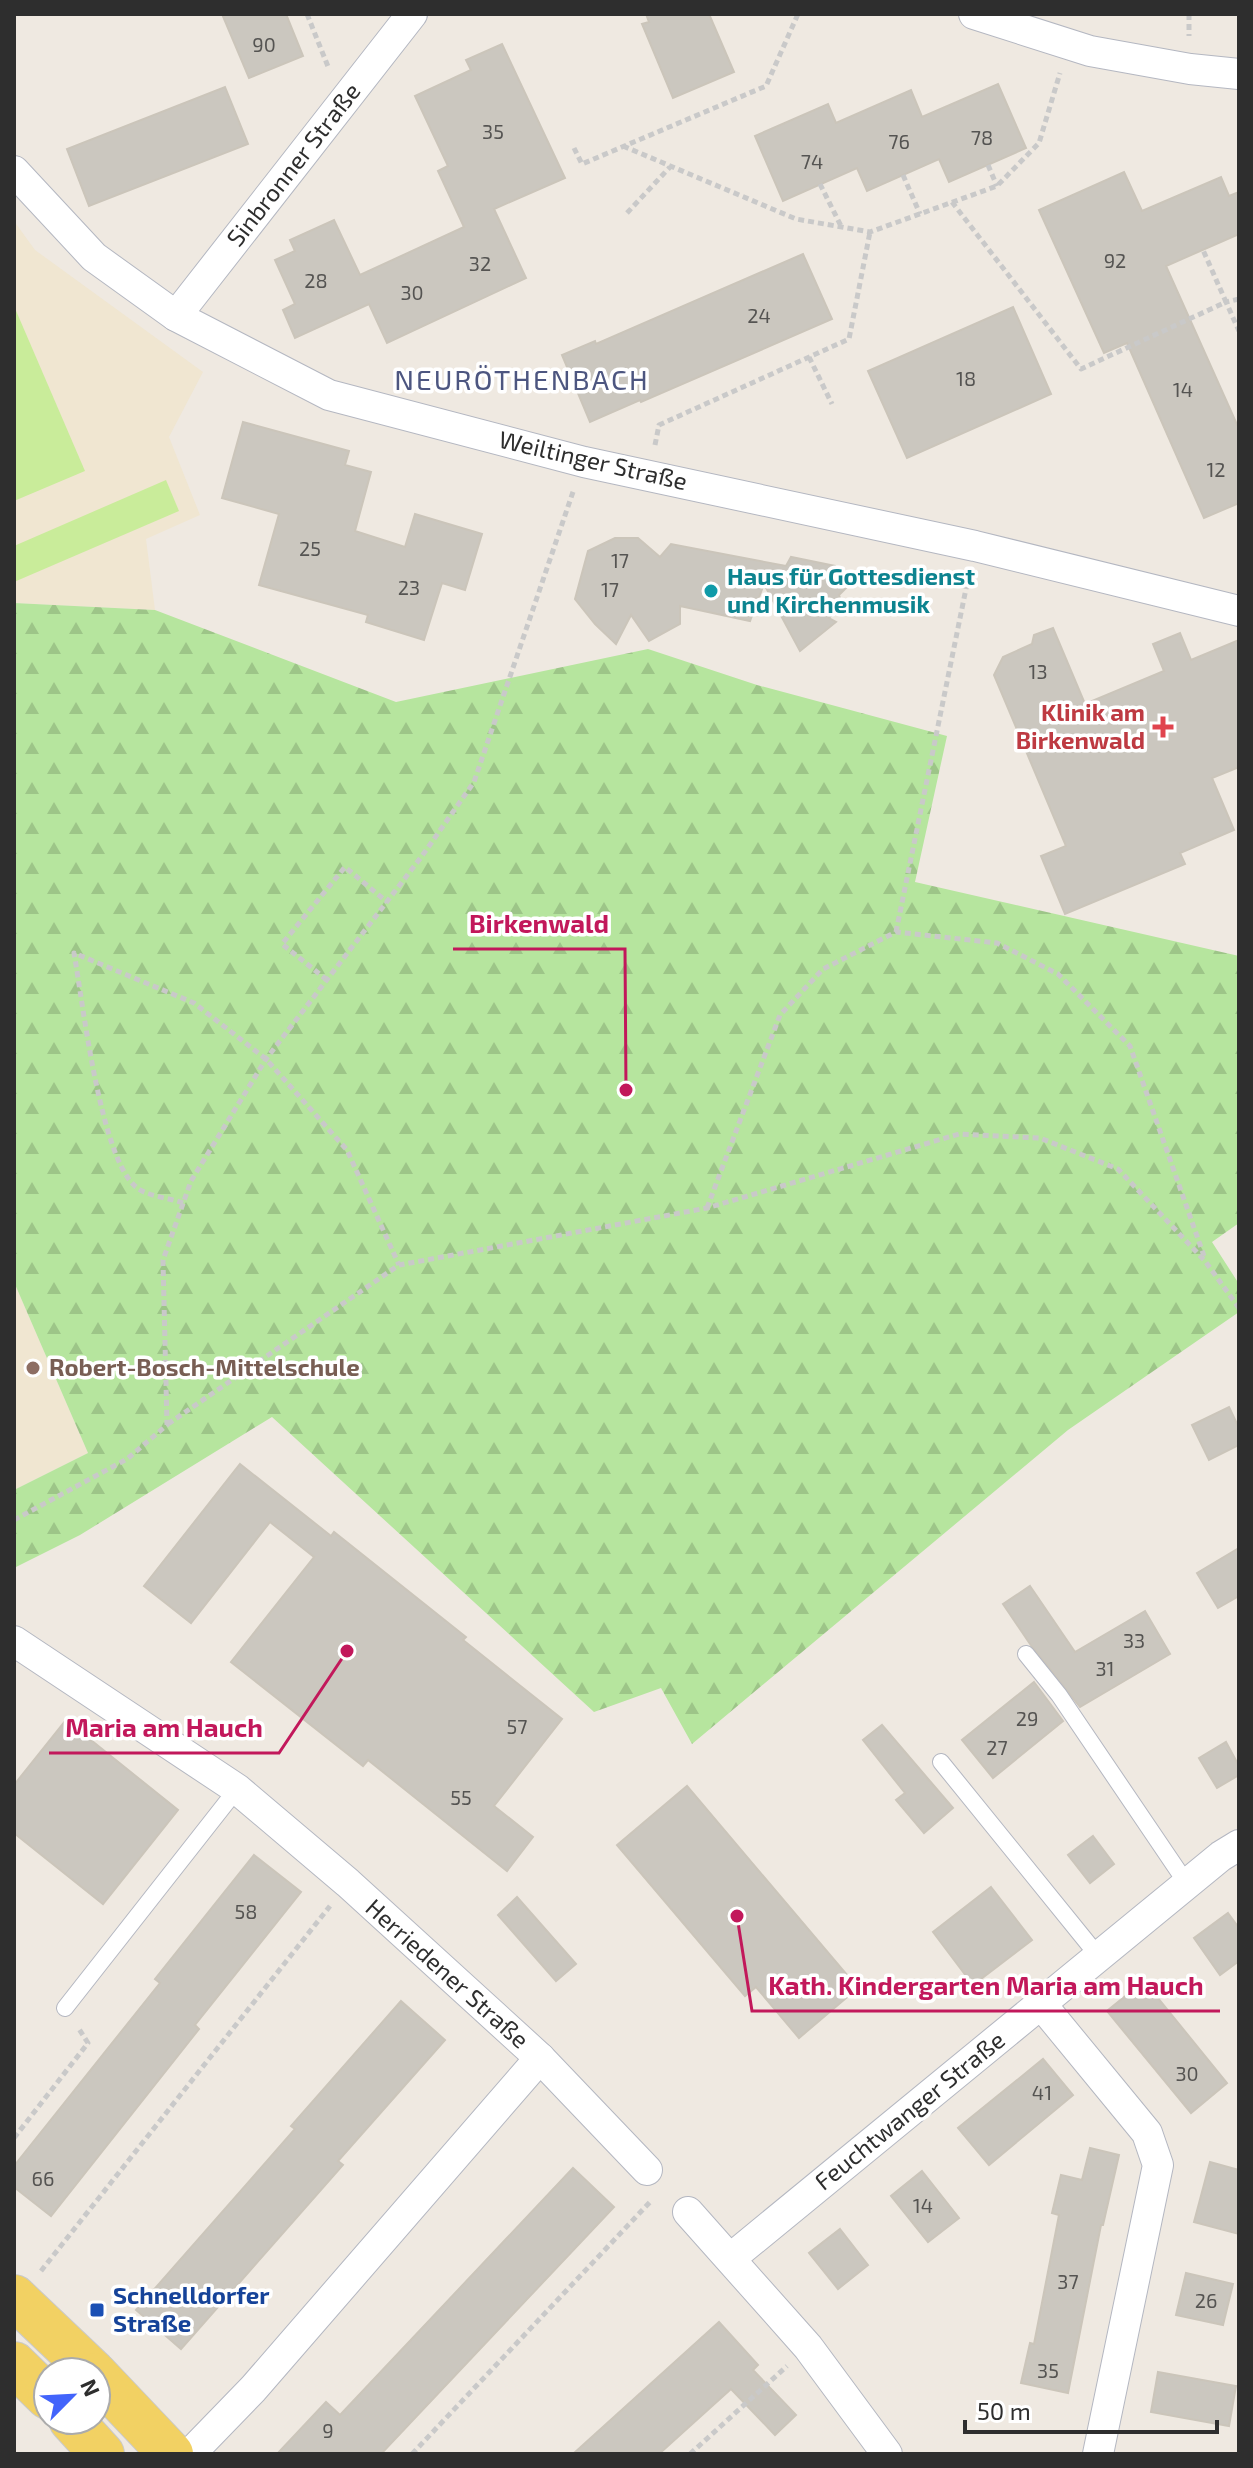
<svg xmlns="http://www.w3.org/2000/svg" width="1253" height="2468" viewBox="0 0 1253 2468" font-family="'Exo 2',sans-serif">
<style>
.education{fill:#f0e6d1}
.forest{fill:url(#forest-firs)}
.pitch{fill:#c9ec9a}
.building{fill:#cbc7bf;stroke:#cbc5ba;stroke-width:2}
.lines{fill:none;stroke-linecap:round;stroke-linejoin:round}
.service-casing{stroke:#b4b7c1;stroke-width:18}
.minor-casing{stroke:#b4b7c1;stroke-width:32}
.primary-casing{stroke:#c9c9c9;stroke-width:46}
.path{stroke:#c9c9c9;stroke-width:5;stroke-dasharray:6 4;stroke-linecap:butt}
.service{stroke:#fff;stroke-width:16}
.minor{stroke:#fff;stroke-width:30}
.primary{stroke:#f2d163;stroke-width:44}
.culture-dot{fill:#0f9aa8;stroke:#fff;stroke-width:3}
.health-dot{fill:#e0444e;stroke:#fff;stroke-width:3}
.education-dot{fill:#8d6e63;stroke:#fff;stroke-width:3}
.transit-dot{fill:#1a4fb4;stroke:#fff;stroke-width:3}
.labels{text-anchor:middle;stroke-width:7;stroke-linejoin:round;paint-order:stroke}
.number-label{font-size:20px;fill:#555452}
.street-label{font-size:24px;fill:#2e2e2e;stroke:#fff}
.culture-label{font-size:24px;font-weight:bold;fill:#0d838f;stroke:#fff;text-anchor:start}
.health-label{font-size:24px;font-weight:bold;fill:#be3a42;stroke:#fff;text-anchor:end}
.education-label{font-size:24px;font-weight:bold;fill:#785e54;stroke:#fff;text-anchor:start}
.transit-label{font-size:24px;font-weight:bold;fill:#164399;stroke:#fff;text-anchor:start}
.quarter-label{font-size:28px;letter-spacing:2px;fill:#4d5680;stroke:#fff}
.leader{fill:none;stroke:#c2185b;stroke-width:3}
.callout-dot{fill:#c2185b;stroke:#fff;stroke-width:3}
.callout-label{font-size:26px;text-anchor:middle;font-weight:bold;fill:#c2185b;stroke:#fff;stroke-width:7;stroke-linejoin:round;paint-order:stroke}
</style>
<defs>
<pattern id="forest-firs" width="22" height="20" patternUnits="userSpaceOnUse" patternTransform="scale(2)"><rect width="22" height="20" fill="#b6e59e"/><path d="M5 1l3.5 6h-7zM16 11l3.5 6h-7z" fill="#9dc588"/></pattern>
</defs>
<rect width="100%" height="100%" fill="#efe9e1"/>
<!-- education -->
<g class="education">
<path d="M14 221 35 250 203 372 169 437 200 515 146 539 155 610 14 603Z"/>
<path d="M14 1282 88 1453 14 1490Z"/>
</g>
<!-- forest -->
<path class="forest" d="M14 603 155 610 396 702 648 649 757 685 947 736 915 882 1239 956V1223L1212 1242 1239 1284V1312L1068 1430 692 1744 661 1688 594 1712 272 1417 80 1535 14 1568V1490L88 1453 14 1282Z"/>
<!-- pitch -->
<g class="pitch">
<path d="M14 306 85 471 14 501Z"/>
<path d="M166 480 179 511 14 582V546Z"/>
</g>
<!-- building -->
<g class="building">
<path d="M222 14H286L303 56 249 78Z"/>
<path d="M646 14H709L734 72 673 98 642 24 649 22Z"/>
<path d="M502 44 565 178 494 209 526 278 387 343 369 304 295 338 283 310 295 304 275 260 295 251 290 240 334 220 360 275 464 227 438 171 448 166 415 96 471 70 466 60Z"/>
<path d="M998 84 1026 148 949 182 939 159 867 191 857 168 783 201 755 136 828 104 836 123 911 90 922 117Z"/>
<path d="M225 87 248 144 89 206 67 149Z"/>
<path d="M1124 172 1142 211 1221 177 1229 196 1239 192V234L1166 266 1239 429V503L1204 518 1127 343 1104 353 1039 210Z"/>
<path d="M803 254 832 319 641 402 640 400 590 422 562 355 595 341 596 344Z"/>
<path d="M1013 307 1051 394 907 458 868 371Z"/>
<path d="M243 422 349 451 345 465 371 472 355 531 405 547 415 514 482 534 465 590 442 583 424 640 366 622 368 615 259 585 279 514 222 498Z"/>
<path d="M615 538H638L660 557 671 544 786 566 791 557 835 566 848 586 839 595 842 604 829 618 836 622 800 651 764 584 750 621 680 606V624L649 641 631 615 616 644 595 624 575 599 588 551Z"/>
<path d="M1053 628 1085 704 1164 671 1153 644 1180 633 1191 660 1239 640V767L1212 778 1234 830 1180 853 1185 864 1065 914 1041 856 1066 846 994 675 1003 657 1032 644 1034 635Z"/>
<path d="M1229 1407 1239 1428V1445L1209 1460 1192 1425Z"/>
<path d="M240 1464 331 1536 334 1532 466 1637 463 1640 562 1719 494 1806 533 1837 507 1871 368 1760 363 1766 231 1662 314 1557 270 1522 191 1623 144 1586Z"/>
<path d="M1239 1548V1596L1218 1608 1197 1573Z"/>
<path d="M1030 1586 1075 1652 1145 1611 1170 1654 1080 1707 1030 1644 1003 1604Z"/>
<path d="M1034 1682 1063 1721 993 1778 962 1740Z"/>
<path d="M66 1720 178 1810 103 1904 14 1833V1785Z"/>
<path d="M882 1725 953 1808 924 1833 896 1800 905 1793 863 1740Z"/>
<path d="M1226 1742 1239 1766V1775L1217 1788 1199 1758Z"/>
<path d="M687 1786 858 1988 799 2038 756 1987 745 1996 617 1845Z"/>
<path d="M1093 1836 1114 1864 1090 1883 1068 1855Z"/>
<path d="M254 1855 301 1892 195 2025 199 2029 51 2216 14 2187V2166L160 1983 155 1979Z"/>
<path d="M991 1887 1032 1940 973 1985 933 1932Z"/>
<path d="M517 1897 576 1964 556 1981 498 1915Z"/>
<path d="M1228 1913 1239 1928V1961L1220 1975 1194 1938Z"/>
<path d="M1144 1981 1227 2083 1191 2113 1107 2011Z"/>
<path d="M401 2001 445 2040 338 2161 343 2165 181 2349 136 2310 295 2129 291 2126Z"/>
<path d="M1043 2059 1073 2095 989 2165 958 2128Z"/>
<path d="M1090 2148 1119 2155 1103 2225H1101L1068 2393 1021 2383 1030 2343 1034 2344 1059 2215 1052 2213 1061 2175 1082 2180Z"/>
<path d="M1210 2162 1239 2170V2234L1194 2222Z"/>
<path d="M573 2168 614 2207 381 2454H277L326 2402 340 2415Z"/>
<path d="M922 2171 959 2218 928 2242 891 2196Z"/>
<path d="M840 2229 868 2265 838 2289 809 2253Z"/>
<path d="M1186 2273 1233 2284 1223 2325 1176 2315Z"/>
<path d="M719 2322 758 2365 753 2370 796 2415 775 2435 731 2389 659 2454H573Z"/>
<path d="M1158 2372 1236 2386 1229 2426 1151 2412Z"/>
</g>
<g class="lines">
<!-- service casing -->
<g class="service-casing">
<g id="service">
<path d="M1026 1654 1059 1695 1187 1884"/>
<path d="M941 1762 1099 1957"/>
<path d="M65 2008 237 1789"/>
</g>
</g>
<!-- minor casing -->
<g class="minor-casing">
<g id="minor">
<path d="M974 14 1090 51 1190 69 1239 74"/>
<path d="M14 171 94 257 176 316 329 395 584 462 975 546 1239 611"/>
<path d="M176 316 412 14"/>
<path d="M14 1641 237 1789 348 1883 540 2058 647 2170"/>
<path d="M1041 2004 1147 2133 1158 2165 1098 2454"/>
<path d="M688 2212 808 2347 887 2454"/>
<path d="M731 2258 1221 1856 1239 1845"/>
<path d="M190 2454 253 2389 540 2058"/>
</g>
</g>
<!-- primary casing -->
<g class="primary-casing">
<g id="primary">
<path d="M14 2297 93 2372"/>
<path d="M14 2364 48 2397"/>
<path d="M96 2375 171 2454"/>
<path d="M71 2420 102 2454"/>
</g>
</g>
<!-- path -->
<g class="path">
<path d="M307 14 329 69"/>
<path d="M1189 14V36"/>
<path d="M623 146 796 219 870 232 997 186 1039 143 1060 73"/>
<path d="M574 148 582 164 766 86 798 14"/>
<path d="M988 165 997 186"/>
<path d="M903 175 920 214"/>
<path d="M820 184 841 226"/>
<path d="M952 202 1081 369 1226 302 1203 250"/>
<path d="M627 213 670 167"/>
<path d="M1239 299 1226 302 1239 331"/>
<path d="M809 357 832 404"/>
<path d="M655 445 659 425 849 339 870 232"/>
<path d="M896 932 969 574"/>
<path d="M327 980 282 944 345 867 387 902"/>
<path d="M183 1203C170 1198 146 1196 136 1187 100 1157 83 1003 74 953L194 1003 266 1059 347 1150 399 1265"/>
<path d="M707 1208 780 1015 823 969 896 932 997 943 1058 974 1130 1046 1204 1256"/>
<path d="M168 1424 399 1265 707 1208 959 1134 1040 1138 1118 1169 1205 1261 1239 1308"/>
<path d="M14 1520 127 1459 167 1425 163 1260 191 1181 266 1059 422 856 474 782 574 489"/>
<path d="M14 2138 88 2043 79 2029"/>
<path d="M41 2271 330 1906"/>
<path d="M412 2454 650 2202"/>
<path d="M690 2454 787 2366"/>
</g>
<!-- service -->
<use href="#service" class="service"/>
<!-- minor -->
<use href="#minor" class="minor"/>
<!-- primary -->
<use href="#primary" class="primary"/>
</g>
<!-- markers -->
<circle class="culture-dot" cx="711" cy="591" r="8"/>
<path class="health-dot" d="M1159 715h8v8h8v8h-8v8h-8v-8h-8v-8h8z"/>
<circle class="education-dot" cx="33" cy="1368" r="8"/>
<rect class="transit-dot" x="89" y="2302" width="16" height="16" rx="4"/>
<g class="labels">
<!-- number labels -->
<g class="number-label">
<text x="264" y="52">90</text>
<text x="493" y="139">35</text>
<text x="982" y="145">78</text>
<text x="899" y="149">76</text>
<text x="812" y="169">74</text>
<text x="1115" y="268">92</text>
<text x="480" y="271">32</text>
<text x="316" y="288">28</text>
<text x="412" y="300">30</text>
<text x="759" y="323">24</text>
<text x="966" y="386">18</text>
<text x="1183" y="397">14</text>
<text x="1216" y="477">12</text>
<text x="310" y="556">25</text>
<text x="620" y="568">17</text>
<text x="409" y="595">23</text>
<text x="610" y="597">17</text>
<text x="1038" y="679">13</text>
<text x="1134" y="1648">33</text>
<text x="1105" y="1676">31</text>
<text x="1027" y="1726">29</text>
<text x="517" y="1734">57</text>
<text x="997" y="1755">27</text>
<text x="461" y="1805">55</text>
<text x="246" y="1919">58</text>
<text x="1187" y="2081">30</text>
<text x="1042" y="2100">41</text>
<text x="43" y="2186">66</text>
<text x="923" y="2213">14</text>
<text x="1068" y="2289">37</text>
<text x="1206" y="2308">26</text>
<text x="1048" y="2378">35</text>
<text x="328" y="2438">9</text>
</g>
<!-- street labels -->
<g class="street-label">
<text transform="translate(294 165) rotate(-52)" y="8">Sinbronner Straße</text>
<text transform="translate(593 461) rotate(13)" y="8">Weiltinger Straße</text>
<text transform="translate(447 1974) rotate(42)" y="8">Herriedener Straße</text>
<text transform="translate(910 2111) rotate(-39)" y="8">Feuchtwanger Straße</text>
</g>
<!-- culture labels -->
<g class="culture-label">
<text x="727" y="585">Haus für Gottesdienst<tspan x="727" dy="28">und Kirchenmusik</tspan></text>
</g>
<!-- health labels -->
<g class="health-label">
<text x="1145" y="721">Klinik am<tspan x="1145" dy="28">Birkenwald</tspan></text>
</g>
<!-- education labels -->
<g class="education-label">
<text x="49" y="1376">Robert-Bosch-Mittelschule</text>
</g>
<!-- transit labels -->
<g class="transit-label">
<text x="113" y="2304">Schnelldorfer<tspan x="113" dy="28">Straße</tspan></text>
</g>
<!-- quarter labels -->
<g class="quarter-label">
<text x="522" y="390">NEURÖTHENBACH</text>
</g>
</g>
<!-- callouts -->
<path class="leader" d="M626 1090L625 949H453M347 1651L279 1753H49M737 1916L752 2011H1220"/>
<g class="callout-dot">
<circle cx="626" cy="1090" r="8"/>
<circle cx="347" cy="1651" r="8"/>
<circle cx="737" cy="1916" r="8"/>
</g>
<g class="callout-label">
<text x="539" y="933">Birkenwald</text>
<text x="164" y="1737">Maria am Hauch</text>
<text x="986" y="1995">Kath. Kindergarten Maria am Hauch</text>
</g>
<!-- border -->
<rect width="1253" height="2468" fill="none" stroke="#2e2e2e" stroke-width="32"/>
<!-- north arrow -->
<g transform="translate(72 2396) rotate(66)"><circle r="38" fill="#ffffff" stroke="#ababab" stroke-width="2"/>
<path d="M0-6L14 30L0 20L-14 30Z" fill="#4264fb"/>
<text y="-12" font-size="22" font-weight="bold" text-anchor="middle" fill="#2e2e2e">N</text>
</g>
<!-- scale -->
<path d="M965 2420v12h252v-12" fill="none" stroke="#2e2e2e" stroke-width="4"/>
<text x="977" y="2420" font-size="24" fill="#2e2e2e" stroke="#ffffff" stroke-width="6" paint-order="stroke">50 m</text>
</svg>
